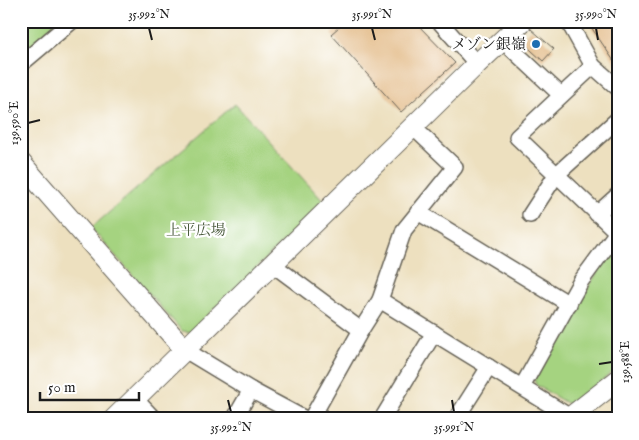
<svg xmlns="http://www.w3.org/2000/svg" width="639" height="440" viewBox="0 0 639 440" font-family="'IM FELL English','Noto Serif JP',serif">
<style>
.green{fill:#a5d380;stroke:#60784e}
.building{fill:#e3bb88}
.lines{fill:none;stroke-linecap:round;stroke-linejoin:round}
.minor-casing{stroke:#656155;stroke-width:18}
.tertiary-casing{stroke:#656155;stroke-width:22}
.minor{stroke:#fff;stroke-width:15}
.tertiary{stroke:#fff;stroke-width:20}
.ticks{fill:none;stroke:#1c1c1c;stroke-width:2}
.poi-dot{fill:#1f6fb2;stroke:#fff;stroke-width:2}
.labels{text-anchor:middle;stroke-width:4.5;stroke-linejoin:round;paint-order:stroke}
.poi-label{font-size:15px;fill:#1c1c1c;stroke:#fff;text-anchor:end}
.park-label{font-size:15px;fill:#4c5c3f;stroke:#fff}
.neatline{fill:none;stroke:#1c1c1c;stroke-width:2}
.ticks-label{font-size:12px;text-anchor:middle;fill:#1c1c1c}
</style>
<rect width="100%" height="100%" fill="#fff"/>
<filter id="ink" filterUnits="userSpaceOnUse"><feTurbulence type="fractalNoise" baseFrequency=".02" numOctaves="2"/><feDisplacementMap in="SourceGraphic" scale="10" xChannelSelector="R" yChannelSelector="G"/><feConvolveMatrix kernelMatrix="1 2 1 2 8 2 1 2 1" color-interpolation-filters="sRGB"/></filter>
<filter id="wash" filterUnits="userSpaceOnUse"><feTurbulence type="fractalNoise" baseFrequency=".0096" numOctaves="4" result="noise"/><feDisplacementMap in="SourceGraphic" scale="20" xChannelSelector="R" yChannelSelector="G"/><feGaussianBlur stdDeviation="1.12" result="paint"/><feColorMatrix in="noise" values="0 0 0 0 0 0 0 0 0 0 0 0 0 0 0 0 0 1.4 0 .05"/><feComposite in="paint" operator="in"/></filter>
<g filter="url(#wash)">
<rect width="100%" height="100%" fill="#ede0bf"/>
<!-- green -->
<g class="green">
<path d="M21 21H63L21 56Z"/>
<path d="M235 104 324 202 190 332 182 331 91 228Z"/>
<path d="M618 243V368L574 403 568 404 536 385 534 379 614 244Z"/>
</g>
<g id="blocks">
<!-- building -->
<g class="building">
<path d="M346 21H414L455 63 401 112 331 34Z"/>
<path d="M587 21H618V67Z"/>
<path d="M531 29 554 49 543 61 520 40Z"/>
</g>
</g>
</g>
<g filter="url(#ink)">
<use href="#blocks" fill-opacity="0" stroke="#656155" stroke-width="1"/>
<g class="lines">
<!-- minor casing -->
<g class="minor-casing">
<g id="minor">
<path d="M439 21 477 64"/>
<path d="M568 21 593 66 618 88"/>
<path d="M502 40 561 95"/>
<path d="M21 64 72 21"/>
<path d="M593 66 517 137 618 233"/>
<path d="M418 212 569 304"/>
<path d="M597 214 618 195"/>
<path d="M530 215 556 175 618 119"/>
<path d="M272 264 361 330"/>
<path d="M380 300 570 417"/>
<path d="M185 350 251 390 305 419"/>
<path d="M522 387 581 281 617 232"/>
<path d="M135 399 154 419"/>
<path d="M236 419 235 418 251 390"/>
<path d="M311 419 361 330 380 300 404 230 455 167 413 127"/>
<path d="M382 419 434 333"/>
<path d="M456 419 489 367"/>
</g>
</g>
<!-- tertiary casing -->
<g class="tertiary-casing">
<g id="tertiary">
<path d="M21 163 185 350"/>
<path d="M114 419 477 64 523 21"/>
<path d="M568 419 618 380"/>
</g>
</g>
<!-- minor -->
<use href="#minor" class="minor"/>
<!-- tertiary -->
<use href="#tertiary" class="tertiary"/>
</g>
</g>
<!-- ticks -->
<path class="ticks" d="M149 28 152 40M372 28 375 40M596 28 598 40M28 123 40 120M599 364 612 362M228 400 231 412M452 400 454 412"/>
<!-- markers -->
<circle class="poi-dot" cx="536" cy="44" r="5"/>
<g class="labels">
<!-- poi labels -->
<g class="poi-label">
<text x="526" y="49">メゾン銀嶺</text>
</g>
<!-- park labels -->
<g class="park-label">
<text x="196" y="235">上平広場</text>
</g>
</g>
<!-- margin -->
<rect width="639" height="440" fill="none" stroke="#fff" stroke-width="55"/>
<!-- scale -->
<path d="M40 392v8h99v-8" fill="none" stroke="#1c1c1c" stroke-width="2.5"/>
<text x="48" y="392" font-size="15" fill="#1c1c1c" stroke="#ffffff" stroke-width="4" paint-order="stroke">50 m</text>
<rect x="28" y="28" width="584" height="384" class="neatline"/>
<g class="ticks-label">
<text x="149" y="18">35.992°N</text>
<text x="372" y="18">35.991°N</text>
<text x="596" y="18">35.990°N</text>
<text transform="translate(14 123) rotate(-90)" y="4">139.590°E</text>
<text transform="translate(625 362) rotate(-90)" y="4">139.588°E</text>
<text x="231" y="431">35.992°N</text>
<text x="454" y="431">35.991°N</text>
</g>
</svg>
